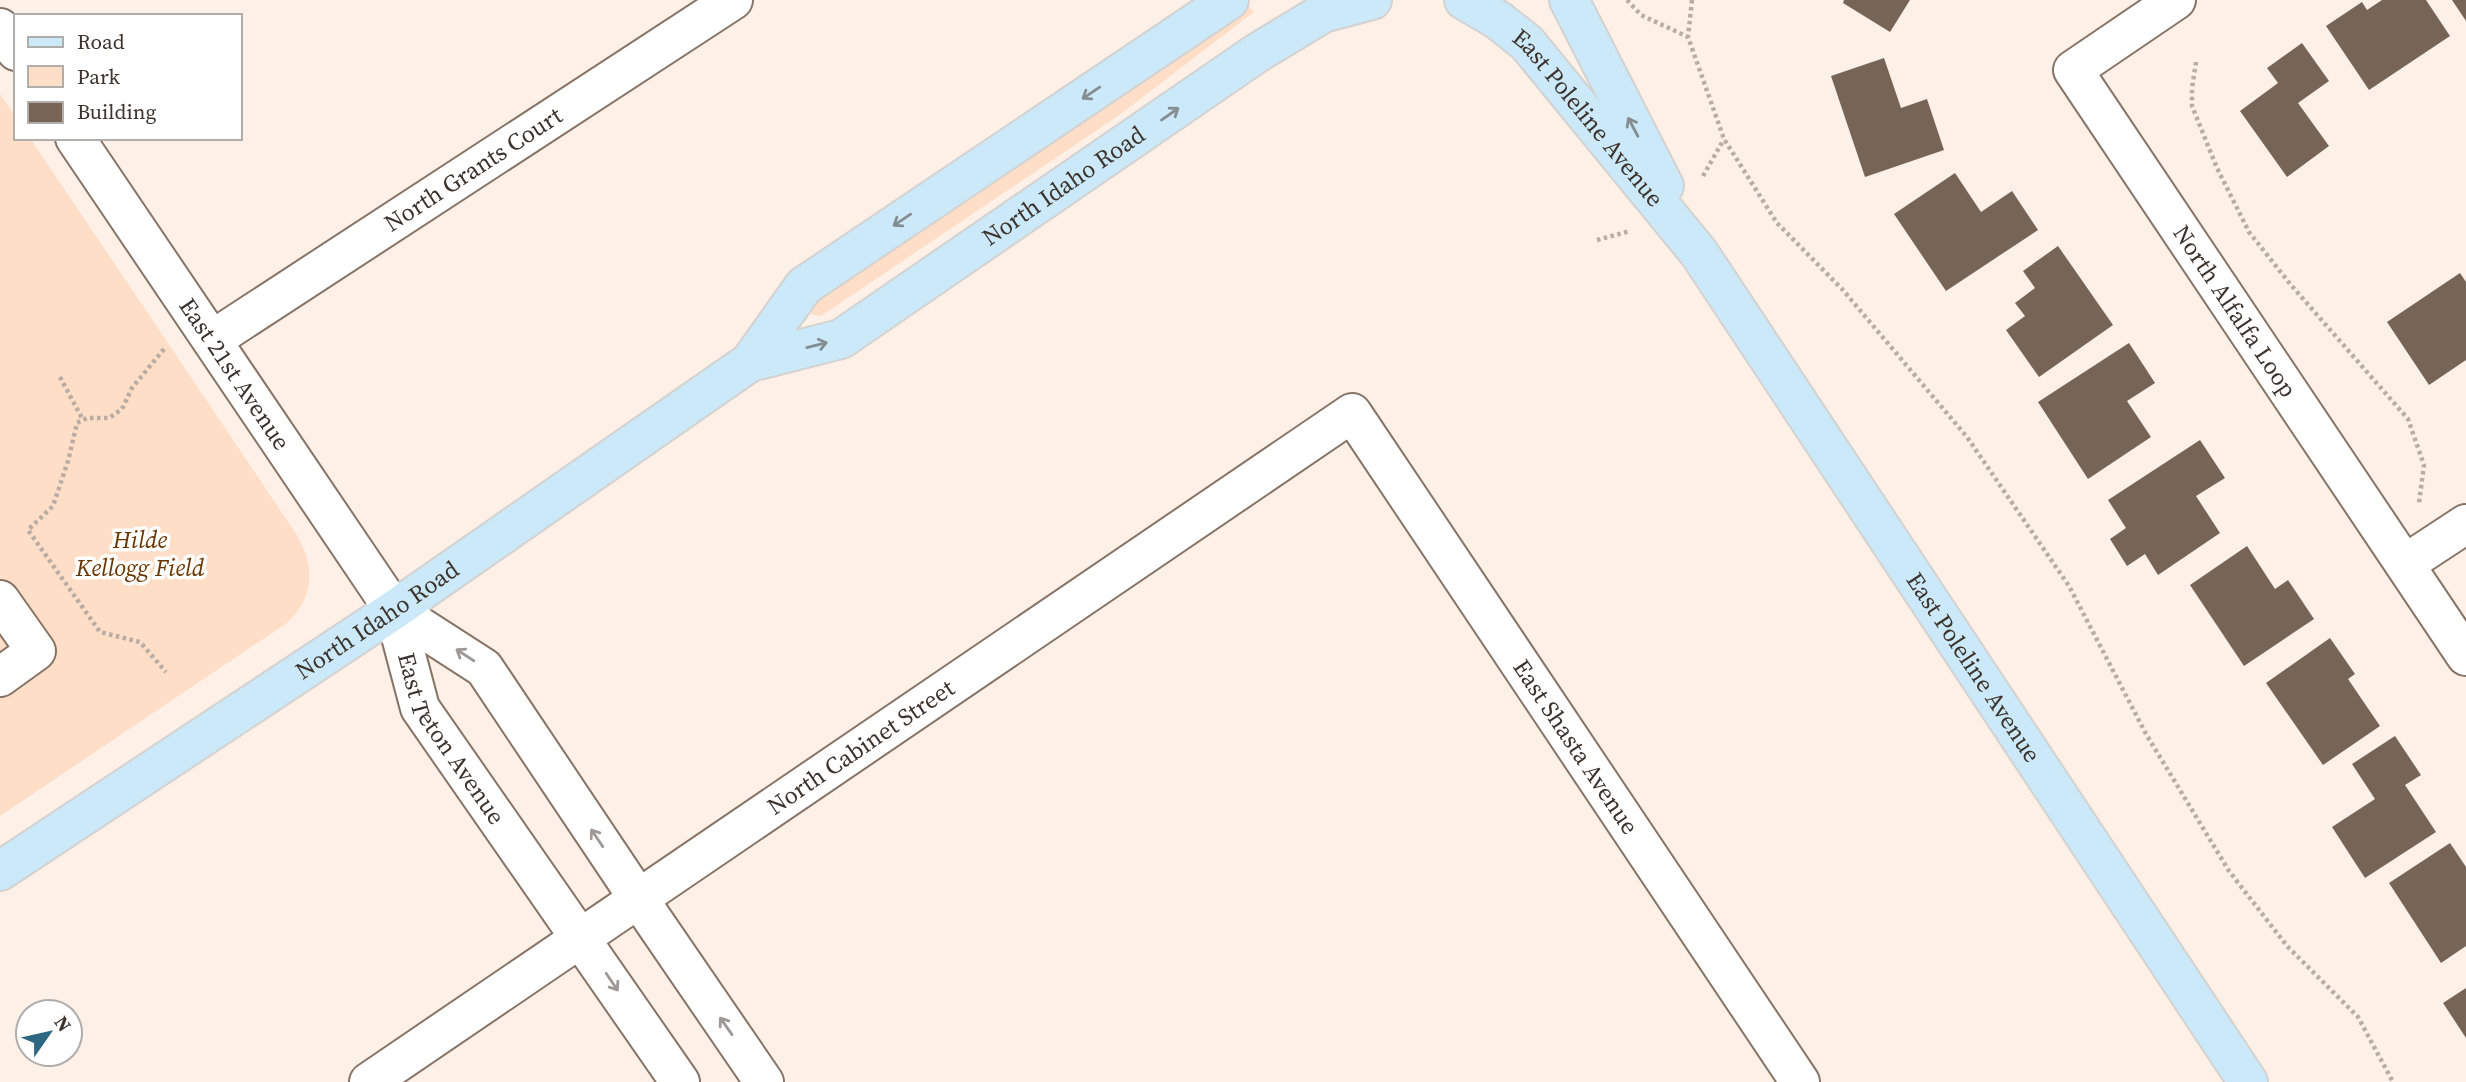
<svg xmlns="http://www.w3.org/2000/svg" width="2466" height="1082" viewBox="0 0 2466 1082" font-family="'Source Serif 4',serif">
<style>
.green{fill:#fedec7}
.building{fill:#766456}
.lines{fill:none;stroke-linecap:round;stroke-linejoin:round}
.minor-casing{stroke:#877466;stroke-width:42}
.major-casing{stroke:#d4d2d1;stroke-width:42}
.path{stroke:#b8aca4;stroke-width:4.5;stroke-dasharray:3.5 3.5;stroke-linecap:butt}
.minor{stroke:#fff;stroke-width:38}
.major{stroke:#cbe9f8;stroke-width:38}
.oneway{stroke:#848e92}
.oneway2{stroke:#9e9996}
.labels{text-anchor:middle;stroke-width:7;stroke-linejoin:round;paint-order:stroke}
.street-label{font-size:24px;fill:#3c332d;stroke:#fff}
.park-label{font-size:24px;font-style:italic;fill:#693600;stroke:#fff}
</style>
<rect width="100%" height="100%" fill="#fdf0e7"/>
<!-- green -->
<g class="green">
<path d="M1249 6 1254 12 1118 116 827 312 820 316 810 314 808 301Z"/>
<path d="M0 94 16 117V138H30L295 532C315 565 316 595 287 623L0 816Z"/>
</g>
<!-- building -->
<g class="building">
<path d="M1844 0H1910L1890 32 1843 3Z"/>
<path d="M2382 0H2426L2450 36 2369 90 2326 26 2362 2 2367 10Z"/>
<path d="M2452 0H2466V21Z"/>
<path d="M2302 43 2329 81 2298 103 2329 146 2287 177 2240 111 2278 83 2267 68Z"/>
<path d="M1884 58 1901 108 1927 99 1944 150 1865 177 1831 76Z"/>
<path d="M1955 173 1981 212 2012 191 2038 230 1946 291 1894 214Z"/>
<path d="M2058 246 2113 325 2039 377 2006 330 2025 316 2015 303 2035 288 2023 271Z"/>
<path d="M2460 273 2466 282V360L2429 385 2387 322Z"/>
<path d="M2129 343 2155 383 2127 401 2151 437 2088 479 2038 402Z"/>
<path d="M2200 440 2225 478 2196 496 2220 533 2158 575 2145 554 2127 566 2110 539 2126 528 2108 500Z"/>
<path d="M2247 546 2275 589 2288 580 2314 619 2244 666 2190 585Z"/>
<path d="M2330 638 2355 674 2348 679 2380 726 2323 765 2266 683Z"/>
<path d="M2395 736 2421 775 2405 785 2436 832 2365 878 2332 827 2375 799 2352 764Z"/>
<path d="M2450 843 2466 867V946L2441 963 2389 883Z"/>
<path d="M2466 988V1038L2443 1003Z"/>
</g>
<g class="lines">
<!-- minor casing -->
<g class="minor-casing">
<g id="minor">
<path id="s1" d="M2176 0 2073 70 2466 656"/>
<path d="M0 28 16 51"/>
<path id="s2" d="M75 138 394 610 420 708 680 1082"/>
<path id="s3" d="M212 340 733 0"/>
<path d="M2405 564 2466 524"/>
<path d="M0 600 36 651 0 677"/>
<path d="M394 610 484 668 638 898 764 1082"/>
<path id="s4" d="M369 1082 1352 413 1800 1082"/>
</g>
</g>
<!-- major casing -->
<g class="major-casing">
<g id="major">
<path id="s5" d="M1464 0 1498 20 1527 43 1699 253 2248 1082"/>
<path d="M1569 0 1664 186"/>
<path id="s6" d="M750 362 841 339 1257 53 1323 13 1372 0"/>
<path id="s7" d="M0 871 394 610 750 362 804 286 1229 0"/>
</g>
</g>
<!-- path -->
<g class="path">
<path d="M1627 0 1641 15 1688 37"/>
<path d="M1692 0 1688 37 1724 139 1777 223 1842 289 1967 437 2069 586 2146 734 2229 871 2287 946 2358 1017 2393 1082"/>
<path d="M2196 62 2192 88V106L2217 168 2249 232 2291 285 2408 419 2424 465 2419 503 2420 505"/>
<path d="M1703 176 1724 139"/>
<path d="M1597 240 1630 231"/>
<path d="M164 349 132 388 122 409 109 418H87L77 423 68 461 53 506 28 530 100 632 140 642 166 672"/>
<path d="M60 377 83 420"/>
</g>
<!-- minor -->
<use href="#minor" class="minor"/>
<!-- major -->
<use href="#major" class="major"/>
</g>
<!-- one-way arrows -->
<defs><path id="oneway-shaft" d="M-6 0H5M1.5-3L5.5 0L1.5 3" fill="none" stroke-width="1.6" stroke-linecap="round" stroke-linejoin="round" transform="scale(1.75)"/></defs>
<g class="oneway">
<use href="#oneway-shaft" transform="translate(1091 93) rotate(146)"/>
<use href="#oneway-shaft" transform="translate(1170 114) rotate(-35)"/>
<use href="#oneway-shaft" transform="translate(1633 127) rotate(-118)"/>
<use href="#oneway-shaft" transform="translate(902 220) rotate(146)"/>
<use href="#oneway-shaft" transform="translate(817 345) rotate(-14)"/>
</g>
<g class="oneway2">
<use href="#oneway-shaft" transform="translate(465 655) rotate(-147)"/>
<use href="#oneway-shaft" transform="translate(597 838) rotate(-124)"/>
<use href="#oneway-shaft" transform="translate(612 982) rotate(56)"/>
<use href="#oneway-shaft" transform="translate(726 1026) rotate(-125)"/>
</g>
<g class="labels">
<!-- street labels -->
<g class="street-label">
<text dy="8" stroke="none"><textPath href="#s5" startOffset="173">East Poleline Avenue</textPath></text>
<text dy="8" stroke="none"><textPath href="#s3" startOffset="312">North Grants Court</textPath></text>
<text dy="8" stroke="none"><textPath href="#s6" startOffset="364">North Idaho Road</textPath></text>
<text dy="8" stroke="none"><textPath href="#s1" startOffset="415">North Alfalfa Loop</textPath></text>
<text dy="8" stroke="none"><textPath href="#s2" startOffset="285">East 21st Avenue</textPath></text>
<text dy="8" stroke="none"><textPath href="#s7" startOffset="453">North Idaho Road</textPath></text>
<text dy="8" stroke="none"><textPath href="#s5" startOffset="845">East Poleline Avenue</textPath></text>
<text dy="8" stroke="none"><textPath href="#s2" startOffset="712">East Teton Avenue</textPath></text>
<text dy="8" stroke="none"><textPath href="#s4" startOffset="595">North Cabinet Street</textPath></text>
<text dy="8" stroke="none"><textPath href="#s4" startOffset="1591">East Shasta Avenue</textPath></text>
</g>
<!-- park labels -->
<g class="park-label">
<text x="140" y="548">Hilde<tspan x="140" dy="28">Kellogg Field</tspan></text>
</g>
</g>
<!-- legend -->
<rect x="14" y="14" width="228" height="126" fill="#ffffff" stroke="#b1adab" stroke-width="2"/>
<rect x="28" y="37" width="35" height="10" fill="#cbe9f8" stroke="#b1adab" stroke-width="2"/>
<text x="77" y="49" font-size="21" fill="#3c332d">Road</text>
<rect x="28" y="66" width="35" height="21" fill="#fedec7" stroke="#b1adab" stroke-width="2"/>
<text x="77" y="84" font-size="21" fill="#3c332d">Park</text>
<rect x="28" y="102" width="35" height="21" fill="#766456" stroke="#b1adab" stroke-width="2"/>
<text x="77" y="119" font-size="21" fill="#3c332d">Building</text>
<!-- north arrow -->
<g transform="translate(49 1033) rotate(56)"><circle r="33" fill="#ffffff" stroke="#b1adab" stroke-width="2"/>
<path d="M0-5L12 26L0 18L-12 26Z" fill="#2e6781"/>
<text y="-10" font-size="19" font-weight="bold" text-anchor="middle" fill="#3c332d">N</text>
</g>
</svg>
